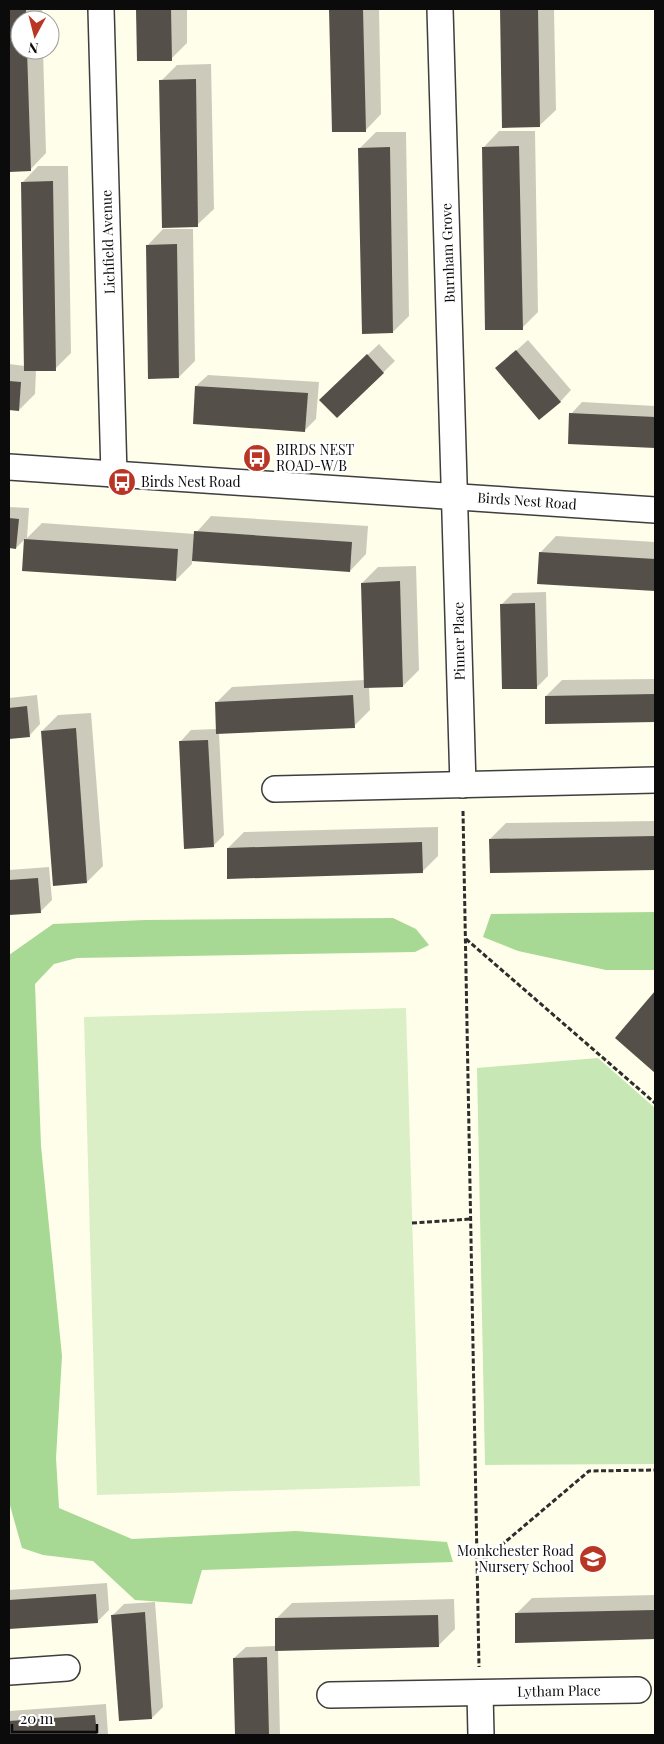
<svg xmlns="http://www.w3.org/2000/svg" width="664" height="1744" viewBox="0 0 664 1744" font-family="'Playfair Display',serif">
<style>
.green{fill:#c7e8b5}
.forest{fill:#a8d994}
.pitch{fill:#dbefc7}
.shadow{fill:#0003}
.building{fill:#544f48}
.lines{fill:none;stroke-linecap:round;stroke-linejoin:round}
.minor-casing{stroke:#3e3e3e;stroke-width:28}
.path{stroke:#2d2d2d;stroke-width:3;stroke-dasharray:5 2.5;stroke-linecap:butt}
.minor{stroke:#fff;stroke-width:25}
.labels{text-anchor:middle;stroke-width:5;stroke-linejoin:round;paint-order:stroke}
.street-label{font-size:14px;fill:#0b0b0b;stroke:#fff}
.poi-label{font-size:14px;fill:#0b0b0b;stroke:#fff;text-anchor:start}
</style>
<rect width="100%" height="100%" fill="#fffeea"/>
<!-- green -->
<path class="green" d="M598 1058 655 1108V1464L485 1465 477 1068Z"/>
<!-- forest -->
<g class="forest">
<path d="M655 912V970H606L518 951 483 937 491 914Z"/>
<path d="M393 918 416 929 429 945 415 952 77 958 54 964 35 984 41 1146 62 1356 56 1458 59 1508 132 1539 296 1531 447 1542 453 1562 202 1570 192 1604 135 1600 93 1561 43 1555 22 1548 9 1502V955L53 924 145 920Z"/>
</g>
<!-- pitch -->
<path class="pitch" d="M406 1008 420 1486 97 1495 84 1017Z"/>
<!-- shadow -->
<g class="shadow">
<path d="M9 9H42V20H20V50H43L46 153 30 170H9Z"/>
<path d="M137 9H187V43L171 59 138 60Z"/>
<path d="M331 9H379L381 114 365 131H333Z"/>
<path d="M501 9H554L556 110 539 126 503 127Z"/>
<path d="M211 64 214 209 197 225 161 81 177 65Z"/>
<path d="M499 131H535L538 312 522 328 483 148Z"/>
<path d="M376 132H406L409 316 393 332 360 148Z"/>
<path d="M38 166H68L71 353 55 369 36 370 35 394 19 410 9 409V364L25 366 22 183Z"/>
<path d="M163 229H193L195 361 179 377 147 246Z"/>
<path d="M528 340 571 390 560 402 497 368Z"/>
<path d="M379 344 395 361 337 417 332 389Z"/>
<path d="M208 375 319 382 316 419 305 430 196 386Z"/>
<path d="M582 402 655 406V447L569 443 571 414Z"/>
<path d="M9 507 29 508 27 538 42 523 195 534 211 516 368 526 366 554 350 571 192 560V564L176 580 24 570 26 538 16 548 9 547Z"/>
<path d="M556 536 655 542V590L538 583 540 553Z"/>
<path d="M416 566 419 670 403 686 369 687 370 710 354 726 219 733 224 835 213 846 180 742 191 730 217 729 216 703 232 687 365 680 362 583 378 567Z"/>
<path d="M546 592 548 676 536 688 502 604 513 593Z"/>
<path d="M655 679V721L546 723V696L562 680Z"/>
<path d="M37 695 40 724 29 736 9 737V698Z"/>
<path d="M91 713 103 866 87 882 42 731 58 715Z"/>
<path d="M655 821V868L491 872 490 839 506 823Z"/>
<path d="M438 827V856L422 872 228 848 244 832Z"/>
<path d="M49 867 52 900 40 912 9 914V870Z"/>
<path d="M655 993V1071L617 1038Z"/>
<path d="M107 1583 109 1610 97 1622 9 1628V1590Z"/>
<path d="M655 1595V1638L517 1641 516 1614 532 1598Z"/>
<path d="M454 1599 455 1629 439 1645 278 1650 280 1735H236L234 1658 246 1647 276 1646V1619L292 1603Z"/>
<path d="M155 1602 163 1707 152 1718 113 1615 124 1604Z"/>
<path d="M106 1704 108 1735H9V1711Z"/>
</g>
<!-- building -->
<g class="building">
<path d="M9 9H26V20H20V50H27L31 171 9 172Z"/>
<path d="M136 9H171L172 61H137Z"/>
<path d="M329 9H363L366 132H332Z"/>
<path d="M500 9H538L540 127 502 128Z"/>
<path d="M196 79 198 227 162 228 159 80Z"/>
<path d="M519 146 523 330H485L482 147Z"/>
<path d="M390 147 393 333 362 334 358 148Z"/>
<path d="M53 181 56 371H24L21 182Z"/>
<path d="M177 244 179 378 148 379 146 245Z"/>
<path d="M516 350 561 402 539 420 495 368Z"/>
<path d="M367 354 384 373 337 418 319 400Z"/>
<path d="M9 381 21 382 19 411 9 410Z"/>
<path d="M195 386 308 393 305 432 193 424Z"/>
<path d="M569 413 655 417V448L568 444Z"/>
<path d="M9 518 19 519 16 549 9 548Z"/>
<path d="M194 531 352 542 350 572 192 561Z"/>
<path d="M24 539 178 549 176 581 22 571Z"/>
<path d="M539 552 655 559V591L537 584Z"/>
<path d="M400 581 403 687 364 688 361 583Z"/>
<path d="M535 603 537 689H502L500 604Z"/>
<path d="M655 694V722L545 724V696Z"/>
<path d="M353 695 355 728 216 734 215 702Z"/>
<path d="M27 706 30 737 9 739V708Z"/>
<path d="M76 728 87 883 53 886 41 731Z"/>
<path d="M208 740 214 847 184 849 179 741Z"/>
<path d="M655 836V870L490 873 489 839Z"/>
<path d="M422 842 423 873 227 879V848Z"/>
<path d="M38 878 41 913 9 915V880Z"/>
<path d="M655 991V1073L615 1038Z"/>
<path d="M96 1594 98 1623 9 1629V1600Z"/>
<path d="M655 1610V1639L515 1643V1613Z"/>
<path d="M145 1612 152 1719 119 1721 111 1615Z"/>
<path d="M438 1615 439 1647 275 1651V1618Z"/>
<path d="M267 1657 269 1735H235L233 1658Z"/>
<path d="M95 1715 97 1735H9V1721Z"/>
</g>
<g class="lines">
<!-- minor casing -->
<g class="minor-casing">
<g id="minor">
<path d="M101 9 114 475"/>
<path d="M440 9 463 785"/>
<path d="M9 467 655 510"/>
<path d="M275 789 655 780"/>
<path d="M9 1672 67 1668"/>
<path d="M480 1693 481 1735"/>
<path d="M330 1695 638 1690"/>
</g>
</g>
<!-- path -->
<g class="path">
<path d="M463 811 479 1667"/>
<path d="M466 939 655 1103"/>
<path d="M412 1223 471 1219"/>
<path d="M478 1565 589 1471 655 1470"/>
</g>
<!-- minor -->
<use href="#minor" class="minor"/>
</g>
<!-- icons -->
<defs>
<g id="bus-disc" transform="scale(1.4375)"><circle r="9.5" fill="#b93625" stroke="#fff"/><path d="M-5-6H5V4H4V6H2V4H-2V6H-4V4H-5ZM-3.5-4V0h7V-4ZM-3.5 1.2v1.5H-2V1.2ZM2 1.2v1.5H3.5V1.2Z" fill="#fff"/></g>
<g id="school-disc" transform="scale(1.4375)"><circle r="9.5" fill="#b93625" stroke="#fff"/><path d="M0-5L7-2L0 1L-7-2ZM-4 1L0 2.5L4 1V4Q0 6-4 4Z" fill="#fff"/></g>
</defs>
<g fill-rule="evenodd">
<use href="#bus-disc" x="257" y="458"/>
<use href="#bus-disc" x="122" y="482"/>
<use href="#school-disc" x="593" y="1559"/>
</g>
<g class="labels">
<!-- street labels -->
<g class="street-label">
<text transform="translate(108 242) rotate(-92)" y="5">Lichfield Avenue</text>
<text transform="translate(448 253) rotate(-92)" y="5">Burnham Grove</text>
<text transform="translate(527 501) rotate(4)" y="5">Birds Nest Road</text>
<text transform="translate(459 641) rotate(-91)" y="5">Pinner Place</text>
<text transform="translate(559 1691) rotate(-1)" y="5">Lytham Place</text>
</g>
<!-- poi labels -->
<g class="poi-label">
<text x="276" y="455">BIRDS NEST<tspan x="276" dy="16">ROAD-W/B</tspan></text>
<text x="141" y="487">Birds Nest Road</text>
<text x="574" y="1556" text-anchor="end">Monkchester Road<tspan x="574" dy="16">Nursery School</tspan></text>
</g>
</g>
<!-- border -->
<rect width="664" height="1744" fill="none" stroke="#0b0b0b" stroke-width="20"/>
<!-- north arrow -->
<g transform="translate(35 35) rotate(187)"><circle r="24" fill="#ffffff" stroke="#9d9d9d"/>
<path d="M0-4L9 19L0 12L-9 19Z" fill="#b93625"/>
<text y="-8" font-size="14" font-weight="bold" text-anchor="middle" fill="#0b0b0b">N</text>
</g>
<!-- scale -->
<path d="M12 1724v8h85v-8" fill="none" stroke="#0b0b0b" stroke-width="2.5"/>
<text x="20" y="1724" font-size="15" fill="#0b0b0b" stroke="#ffffff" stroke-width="4" paint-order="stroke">20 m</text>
</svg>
